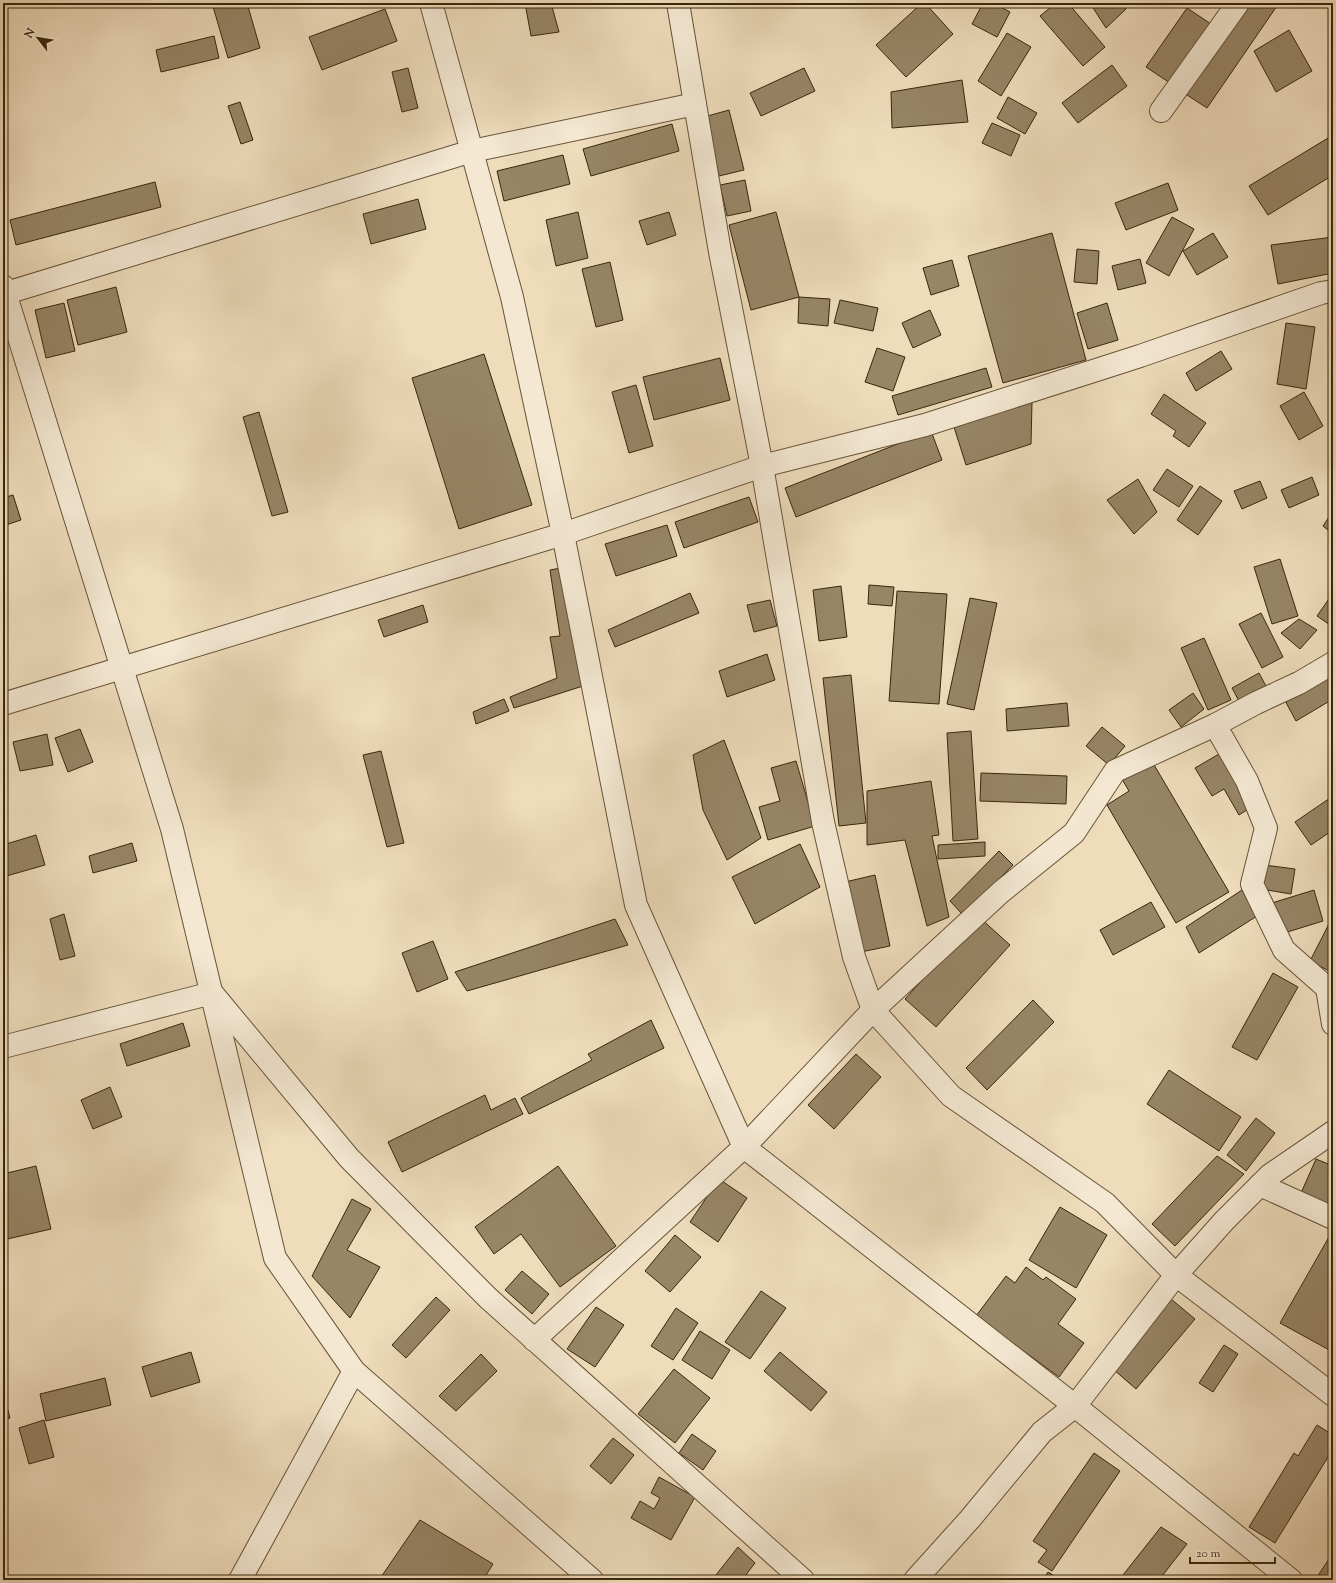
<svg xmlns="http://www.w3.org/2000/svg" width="1336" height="1583" viewBox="0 0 1336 1583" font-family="'Sorts Mill Goudy',serif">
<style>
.building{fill:#978567;stroke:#39270b}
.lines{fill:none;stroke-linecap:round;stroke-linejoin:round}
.minor-casing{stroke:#665437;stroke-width:24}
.minor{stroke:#f4e8d3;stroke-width:22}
</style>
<rect width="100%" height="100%" fill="#eedcbb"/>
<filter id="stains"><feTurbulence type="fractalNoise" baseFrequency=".005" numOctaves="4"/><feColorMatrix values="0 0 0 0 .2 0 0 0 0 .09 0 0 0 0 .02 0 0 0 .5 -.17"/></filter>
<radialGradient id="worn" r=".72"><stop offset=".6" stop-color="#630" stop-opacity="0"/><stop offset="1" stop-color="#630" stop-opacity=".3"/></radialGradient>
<!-- building -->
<g class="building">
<path d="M212 3H247L260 48 228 58Z"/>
<path d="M525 3H551L559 32 531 36Z"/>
<path d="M922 3H925L953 34 906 77 876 45Z"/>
<path d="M983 3H993L1010 12 997 37 972 24Z"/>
<path d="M1056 3H1068L1105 47 1083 66 1040 16Z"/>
<path d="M1090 3H1122L1126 9 1106 28Z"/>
<path d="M1245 3H1279L1207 108 1184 93Z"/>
<path d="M1187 8 1211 24 1170 83 1146 67Z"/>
<path d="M385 9 397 41 322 70 309 37Z"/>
<path d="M1289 30 1312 71 1276 92 1254 51Z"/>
<path d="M1007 33 1031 47 1001 96 978 81Z"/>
<path d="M214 36 219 58 161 72 156 50Z"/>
<path d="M1112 65 1127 86 1078 123 1062 103Z"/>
<path d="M408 68 418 108 402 112 392 72Z"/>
<path d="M804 68 815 91 761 116 750 93Z"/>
<path d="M962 80 968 122 892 128 891 92Z"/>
<path d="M1008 97 1037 113 1025 134 997 118Z"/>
<path d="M240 102 253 140 241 144 228 106Z"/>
<path d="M729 110 744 170 719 176 704 117Z"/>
<path d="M992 123 1020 135 1011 156 982 143Z"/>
<path d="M672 124 679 151 591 176 583 149Z"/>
<path d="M1333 135V175L1268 215 1249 186Z"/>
<path d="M563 155 570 184 504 201 497 171Z"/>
<path d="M745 180 751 211 727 216 720 185Z"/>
<path d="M155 182 161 207 16 245 10 220Z"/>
<path d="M1168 183 1178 210 1126 230 1115 203Z"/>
<path d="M418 199 426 229 371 244 363 214Z"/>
<path d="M578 212 588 258 556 266 546 220Z"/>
<path d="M669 212 676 235 647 245 639 221Z"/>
<path d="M776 212 799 297 751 310 729 225Z"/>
<path d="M1172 217 1194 229 1169 276 1146 263Z"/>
<path d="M1052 233 1086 360 1003 383 968 256Z"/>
<path d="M1213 233 1228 257 1197 275 1183 251Z"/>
<path d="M1333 237V273L1278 284 1271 245Z"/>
<path d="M1077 249 1099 251 1097 284 1074 282Z"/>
<path d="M1140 259 1146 283 1118 290 1112 266Z"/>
<path d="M952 260 959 286 931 295 923 268Z"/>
<path d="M610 262 623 320 596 327 582 269Z"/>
<path d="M116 287 127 332 78 345 67 300Z"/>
<path d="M799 297 830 299 828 326 798 323Z"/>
<path d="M840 300 878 308 873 331 834 323Z"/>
<path d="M64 303 75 351 46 358 35 310Z"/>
<path d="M1107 303 1118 340 1088 349 1077 313Z"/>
<path d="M930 310 941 335 913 348 902 323Z"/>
<path d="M1286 323 1315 327 1306 389 1277 384Z"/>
<path d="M877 348 905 357 893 391 865 382Z"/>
<path d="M1221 351 1232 369 1196 391 1186 373Z"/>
<path d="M484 354 532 505 459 529 412 378Z"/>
<path d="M720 358 730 400 654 420 643 377Z"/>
<path d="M986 368 992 387 898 415 892 396Z"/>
<path d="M636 385 653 446 629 453 612 392Z"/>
<path d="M1304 392 1323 426 1299 440 1280 406Z"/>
<path d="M1164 394 1206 423 1189 447 1173 436 1176 431 1151 414Z"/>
<path d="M1032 402 1031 444 966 465 954 427Z"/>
<path d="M259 412 288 512 272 516 243 417Z"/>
<path d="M931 431 942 460 796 517 785 488Z"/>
<path d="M1167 469 1193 486 1179 507 1153 490Z"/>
<path d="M1312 477 1319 495 1289 508 1281 490Z"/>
<path d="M1138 479 1157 512 1134 534 1107 500Z"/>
<path d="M1260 481 1267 498 1242 509 1234 491Z"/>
<path d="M1200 486 1222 501 1198 535 1177 520Z"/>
<path d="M13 495 21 520 3 526V498Z"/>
<path d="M749 497 758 522 684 548 675 522Z"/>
<path d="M1333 511V534L1323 526Z"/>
<path d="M667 525 677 556 616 576 605 544Z"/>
<path d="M1280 559 1298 616 1272 624 1254 567Z"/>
<path d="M566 567 583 686 514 708 510 697 557 678 550 637 560 636 550 570Z"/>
<path d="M869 585 894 587 892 606 868 604Z"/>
<path d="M841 586 847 637 819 641 813 590Z"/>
<path d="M897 591 947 594 939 704 889 701Z"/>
<path d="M690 593 699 613 615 647 608 630Z"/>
<path d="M1333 593V627L1317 616Z"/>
<path d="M970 598 997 603 974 710 947 704Z"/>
<path d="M770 600 777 626 754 632 747 605Z"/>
<path d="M423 605 428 622 384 637 378 620Z"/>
<path d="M1261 613 1283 657 1262 668 1239 624Z"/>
<path d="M1299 619 1317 630 1300 649 1281 633Z"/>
<path d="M1204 638 1231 700 1208 710 1181 648Z"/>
<path d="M767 654 775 680 727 697 719 671Z"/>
<path d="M1333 668V699L1296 721 1283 697Z"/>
<path d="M1259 673 1267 688 1240 703 1232 688Z"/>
<path d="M851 675 866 823 839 826 823 678Z"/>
<path d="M1193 693 1204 709 1181 727 1169 710Z"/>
<path d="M504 699 509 711 476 724 473 712Z"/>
<path d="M1067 703 1069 726 1007 731 1006 709Z"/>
<path d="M1102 727 1125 746 1109 765 1086 746Z"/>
<path d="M80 729 93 762 68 772 55 738Z"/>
<path d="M971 731 978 839 953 841 947 733Z"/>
<path d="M47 734 53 765 20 771 13 742Z"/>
<path d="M724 740 761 838 727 860 703 810 693 755Z"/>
<path d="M381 751 404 843 387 847 363 755Z"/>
<path d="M1219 754 1250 808 1239 815 1224 789 1212 796 1195 768Z"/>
<path d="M1150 758 1229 892 1176 923 1107 805 1129 791 1120 776Z"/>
<path d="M796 761 815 826 768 840 759 807 780 801 771 768Z"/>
<path d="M981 773 1067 776 1066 804 980 801Z"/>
<path d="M931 781 939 835 932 836 949 917 927 926 905 840 867 845V791Z"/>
<path d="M1333 796V830L1311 845 1295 822Z"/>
<path d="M36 835 45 865 3 877V845Z"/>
<path d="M985 842V856L938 859V845Z"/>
<path d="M132 843 137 861 93 873 89 856Z"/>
<path d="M800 844 820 887 755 924 732 877Z"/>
<path d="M999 851 1013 865 963 915 950 901Z"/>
<path d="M1264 865 1295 869 1291 894 1261 889Z"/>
<path d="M875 875 890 946 861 952 845 882Z"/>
<path d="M1242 890 1257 916 1199 953 1186 927Z"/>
<path d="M1314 890 1323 921 1281 934 1272 903Z"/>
<path d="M1151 902 1165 927 1113 955 1100 930Z"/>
<path d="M64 914 75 956 60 960 50 919Z"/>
<path d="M1333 916V973L1310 961Z"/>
<path d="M979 917 1010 945 936 1027 905 999Z"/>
<path d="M615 919 628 945 467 991 455 972Z"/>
<path d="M433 941 448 979 417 992 402 953Z"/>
<path d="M1273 973 1298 987 1257 1060 1232 1047Z"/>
<path d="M1033 1000 1054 1022 987 1090 966 1068Z"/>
<path d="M651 1020 664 1048 529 1114 521 1098 592 1060 588 1054Z"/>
<path d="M183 1023 190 1046 127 1066 120 1044Z"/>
<path d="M856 1054 881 1077 834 1129 808 1105Z"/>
<path d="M1169 1070 1241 1117 1219 1151 1147 1104Z"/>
<path d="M110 1087 122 1117 93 1129 81 1100Z"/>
<path d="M485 1095 491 1110 515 1098 523 1114 402 1172 388 1142Z"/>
<path d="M1256 1118 1275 1133 1246 1171 1227 1155Z"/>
<path d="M1217 1156 1244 1174 1175 1246 1152 1224Z"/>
<path d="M1316 1159 1333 1166V1207L1301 1193Z"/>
<path d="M36 1166 51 1229 3 1240V1174Z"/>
<path d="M558 1166 616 1246 560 1287 521 1234 494 1254 475 1227Z"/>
<path d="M719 1179 747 1198 718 1242 690 1222Z"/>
<path d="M352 1199 371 1209 347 1250 380 1267 350 1318 312 1276Z"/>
<path d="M1060 1207 1107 1235 1076 1288 1029 1260Z"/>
<path d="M1333 1230V1352L1280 1323Z"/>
<path d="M675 1235 701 1257 670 1292 645 1271Z"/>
<path d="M1026 1267 1043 1280 1046 1277 1076 1299 1058 1324 1084 1343 1059 1377 976 1316 1006 1276 1015 1283Z"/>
<path d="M522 1271 549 1294 532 1314 505 1290Z"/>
<path d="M761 1291 786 1308 750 1359 725 1342Z"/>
<path d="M436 1297 450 1310 406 1358 392 1345Z"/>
<path d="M1171 1299 1195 1319 1136 1389 1113 1369Z"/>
<path d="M596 1307 624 1325 595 1367 567 1349Z"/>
<path d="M676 1308 698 1323 673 1360 651 1346Z"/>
<path d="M700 1331 730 1350 712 1379 682 1360Z"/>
<path d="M1224 1345 1238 1354 1213 1392 1199 1383Z"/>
<path d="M191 1352 200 1382 151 1397 142 1367Z"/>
<path d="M780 1352 827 1392 811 1411 764 1371Z"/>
<path d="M481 1354 497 1371 456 1411 439 1396Z"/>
<path d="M674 1369 710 1398 675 1443 638 1414Z"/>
<path d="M105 1378 111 1405 46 1421 40 1394Z"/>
<path d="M6 1403 10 1418 3 1420V1404Z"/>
<path d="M44 1420 54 1457 29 1464 19 1428Z"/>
<path d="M1317 1425 1333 1435V1449L1275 1543 1249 1527 1294 1453 1298 1456Z"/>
<path d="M692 1434 716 1451 703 1470 679 1453Z"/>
<path d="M613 1438 634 1455 611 1484 590 1466Z"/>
<path d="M1094 1453 1120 1471 1052 1571 1038 1562 1047 1550 1033 1541Z"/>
<path d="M659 1477 695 1497 671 1540 631 1518 640 1501 654 1509 660 1498 651 1493Z"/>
<path d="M420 1520 493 1564 483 1580H379Z"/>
<path d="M1161 1527 1187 1544 1159 1580H1119Z"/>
<path d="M738 1547 755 1563 742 1580H712Z"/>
<path d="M1333 1553V1580H1315Z"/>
<path d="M1048 1572 1061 1580H1043Z"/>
</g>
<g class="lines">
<!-- minor casing -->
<g class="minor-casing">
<g id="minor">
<path d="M431 3 512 297 563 534 636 905 744 1147 1075 1406 1291 1580"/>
<path d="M678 3 720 252 762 466 823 822 854 957 873 1010 951 1096 1105 1203 1176 1275 1333 1395"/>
<path d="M1161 111 1238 3"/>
<path d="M3 286 172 829 275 1258 354 1371 592 1580"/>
<path d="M3 294 472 151 695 104"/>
<path d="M3 704 563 534 762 466 925 425 1140 356 1321 293 1333 291"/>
<path d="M1215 725 1247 781 1266 828 1252 884 1284 950 1327 988 1333 1024"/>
<path d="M3 1047 212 993 349 1158 488 1298 803 1580"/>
<path d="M1260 1185 1333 1218"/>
<path d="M534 1340 744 1147 873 1010 1001 892 1074 833 1115 771 1215 725 1256 703 1299 683 1333 663"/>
<path d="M240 1580 354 1371"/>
<path d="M915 1580 970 1519 1042 1432 1075 1406 1176 1275 1224 1221 1270 1175 1333 1132"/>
</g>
</g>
<!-- minor -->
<use href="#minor" class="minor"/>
</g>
<!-- margin -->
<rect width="1336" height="1583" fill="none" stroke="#eedcbb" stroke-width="16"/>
<rect x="4" y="4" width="1328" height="1575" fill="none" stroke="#39270b" stroke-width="2"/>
<rect x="8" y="8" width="1320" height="1567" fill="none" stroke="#39270b"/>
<!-- north arrow -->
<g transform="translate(38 38) rotate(301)" stroke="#f4e8d3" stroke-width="3" paint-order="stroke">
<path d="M0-3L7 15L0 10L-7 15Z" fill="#39270b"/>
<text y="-6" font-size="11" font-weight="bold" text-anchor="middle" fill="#39270b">N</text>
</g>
<!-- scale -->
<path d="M1190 1557v6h85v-6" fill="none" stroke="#39270b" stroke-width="2"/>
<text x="1196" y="1557" font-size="12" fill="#39270b" stroke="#f4e8d3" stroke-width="3" paint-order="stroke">20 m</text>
<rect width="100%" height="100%" filter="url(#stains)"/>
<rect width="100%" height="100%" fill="url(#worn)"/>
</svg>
